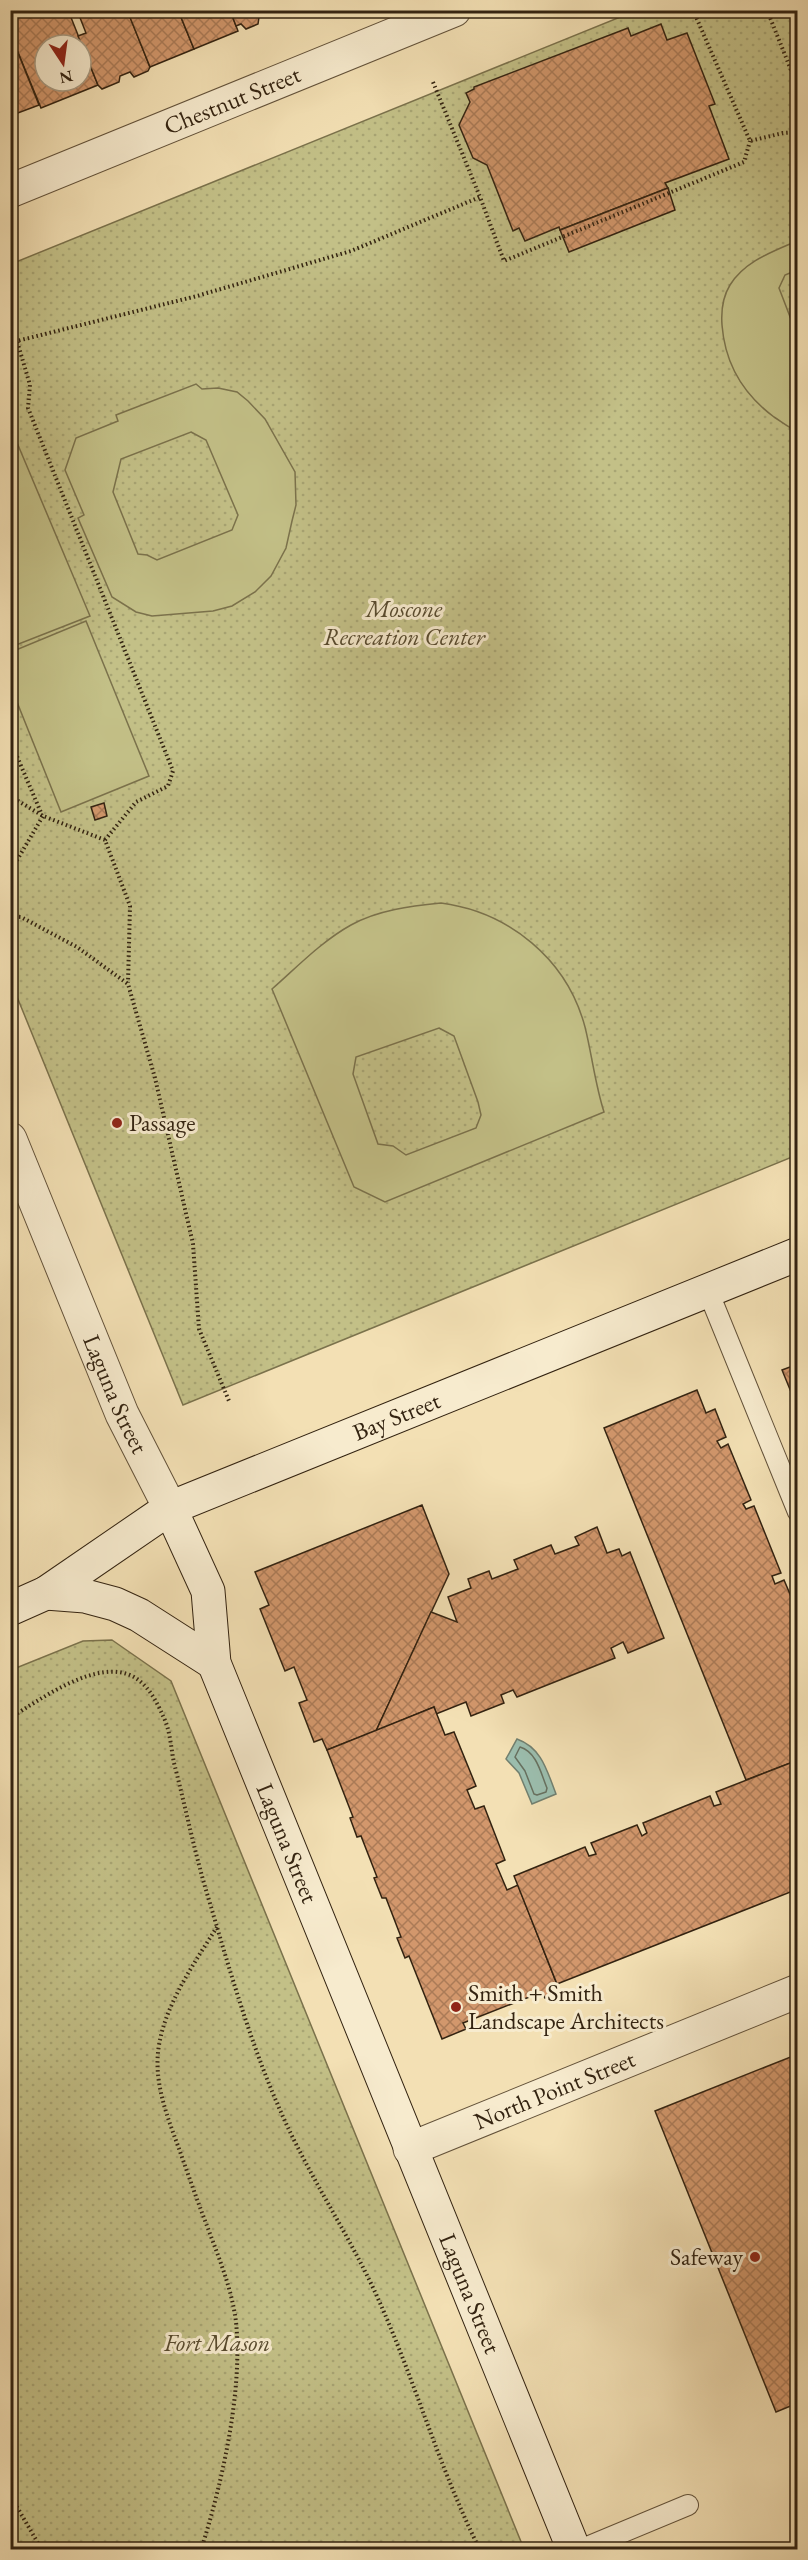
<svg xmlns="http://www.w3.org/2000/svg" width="808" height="2560" viewBox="0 0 808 2560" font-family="'EB Garamond',serif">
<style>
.park{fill:url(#park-dots);stroke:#7b724c;stroke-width:1.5}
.pitch{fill:#c3c087;stroke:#7b724c;stroke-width:1.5;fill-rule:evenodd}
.water{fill:#9bbdad;stroke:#717f6f;stroke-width:1.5}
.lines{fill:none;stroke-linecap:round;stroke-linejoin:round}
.shore{stroke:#67705f;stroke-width:1.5}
.building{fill:url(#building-cross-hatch);stroke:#332311;stroke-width:1.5;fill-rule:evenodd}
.lane-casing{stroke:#63523a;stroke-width:22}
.street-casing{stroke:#63523a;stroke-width:35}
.secondary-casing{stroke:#332311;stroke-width:35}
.path{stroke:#332311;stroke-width:4;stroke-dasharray:1.5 3;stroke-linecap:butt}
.lane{stroke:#f7ebce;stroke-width:20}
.street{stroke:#f7ebce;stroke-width:33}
.secondary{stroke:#f7ebce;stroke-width:33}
.poi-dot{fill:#8f2418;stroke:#f7ebce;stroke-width:2}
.labels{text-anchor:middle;stroke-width:6;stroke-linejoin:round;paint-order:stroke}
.street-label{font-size:24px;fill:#332311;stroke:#f7ebce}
.park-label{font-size:24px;font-style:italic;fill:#574a2e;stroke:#f7ebce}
.poi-label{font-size:24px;fill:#332311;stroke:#f7ebce;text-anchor:start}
</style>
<defs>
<pattern id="park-dots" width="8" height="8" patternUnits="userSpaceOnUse" patternTransform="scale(1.5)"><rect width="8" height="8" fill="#c3c087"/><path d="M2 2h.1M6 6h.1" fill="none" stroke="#a8a574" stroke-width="1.8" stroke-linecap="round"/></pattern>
<pattern id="building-cross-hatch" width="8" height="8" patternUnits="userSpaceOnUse" patternTransform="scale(1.5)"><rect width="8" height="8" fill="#d2976c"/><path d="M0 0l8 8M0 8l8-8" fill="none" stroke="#ab7b57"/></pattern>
</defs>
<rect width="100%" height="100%" fill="#f3e0b4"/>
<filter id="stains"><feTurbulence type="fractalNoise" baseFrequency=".00333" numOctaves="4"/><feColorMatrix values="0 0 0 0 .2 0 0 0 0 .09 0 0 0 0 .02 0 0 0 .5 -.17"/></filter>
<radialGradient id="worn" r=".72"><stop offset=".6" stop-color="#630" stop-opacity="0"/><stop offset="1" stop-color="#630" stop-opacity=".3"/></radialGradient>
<!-- park -->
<g class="park">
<path d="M635 11H797V1155L183 1405 11 982V264Z"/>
<path d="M112 1640 171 1681 524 2549H11V1670L83 1641Z"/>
</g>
<!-- pitch -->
<g class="pitch">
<path d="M797 241V270L785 275 779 288 797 335V431C789 428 782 422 774 417 743 394 725 364 722 325 721 311 722 298 730 285 745 261 772 252 797 241Z"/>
<path d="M196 384 202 389 218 388 237 392 248 401 265 419 295 472 296 505 292 521 286 548 271 576 255 592 232 606 213 611 152 616 136 612 112 597 78 518 84 515 65 470 76 438 118 421 116 415ZM191 432 206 440 238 515 232 530 157 560 147 555 138 554 113 492 121 459Z"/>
<path d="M10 426 90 616 11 647H10Z"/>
<path d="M86 621 149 776 61 812 11 687V652Z"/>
<path d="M441 903C509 912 567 959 585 1027 592 1055 595 1084 604 1112L385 1202 354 1187 272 989C297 967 322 941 351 925 378 910 411 906 441 903ZM439 1028 454 1036 478 1102 481 1115 476 1128 406 1155 393 1146 378 1144 353 1074 356 1057Z"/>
</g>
<!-- water -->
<path class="water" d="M517 1739C542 1748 547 1771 556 1794L532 1804 519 1773 506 1759Z"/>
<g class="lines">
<!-- shore -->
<path class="shore" d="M520 1747C537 1752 541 1774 547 1788L546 1792 537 1795 534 1794 525 1771 515 1757Z"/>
</g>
<!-- building -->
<g class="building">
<path d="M10 10H68L98 85 41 108 10 33ZM45 45H81V81H45Z"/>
<path d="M77 10H118L121 17 129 14 150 67 148 71 134 77 130 72 120 76 119 82 102 89 98 85 78 36 86 33Z"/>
<path d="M127 10H178L194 49 150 67Z"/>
<path d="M178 10H230L238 31 194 49Z"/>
<path d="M230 10H289V11L277 16 273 11 259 17 258 24 246 29 241 24 236 26Z"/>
<path d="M661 24 667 40 687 33 715 104 709 106 729 159 665 183 668 188 560 230 559 227 525 241 519 228 513 231 487 165 473 158 459 125 470 102 466 93 474 89V87L628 28 631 36Z"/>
<path d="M10 33 39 105 10 116Z"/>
<path d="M668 188 675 210 569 252 560 230Z"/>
<path d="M104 803 107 816 95 820 91 807Z"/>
<path d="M798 1364V1409L782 1370Z"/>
<path d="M697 1390 706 1413 715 1409 726 1437 717 1441 721 1448 728 1444 751 1500 743 1504 746 1509 754 1506 781 1573 772 1576 775 1584 784 1580 798 1613V1627L794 1628 798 1634V1760L746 1780 604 1428Z"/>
<path d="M422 1505 449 1574 376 1731 327 1750 322 1739 314 1742 299 1703 307 1700 294 1667 285 1671 260 1609 269 1605 255 1572Z"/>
<path d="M597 1527 607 1553 619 1549 622 1556 630 1552 664 1638 628 1653 623 1642 611 1648 615 1658 517 1697 513 1690 501 1695 504 1703 471 1716 466 1702 436 1714 434 1707 376 1731 431 1612 457 1622 448 1597 471 1588 468 1579 489 1571 492 1579 518 1569 514 1560 551 1545 555 1554 579 1545 575 1537Z"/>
<path d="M434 1707 445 1735 454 1732 476 1786 467 1790 475 1809 484 1806 505 1860 496 1864 507 1890 518 1885 560 1992 545 1998 542 1992 463 2023 466 2029 442 2039 409 1956 405 1958 397 1938 401 1937 386 1898H382L374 1878 377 1877 361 1836 357 1837 350 1818 353 1817 327 1750Z"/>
<path d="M798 1760V1889L557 1984 514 1876 585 1847 589 1856 596 1854 591 1843 637 1825 642 1836 647 1833 643 1823 710 1796 714 1806 721 1804 716 1792Z"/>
<path d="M798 2054V2403L776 2412 655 2111Z"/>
</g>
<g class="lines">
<!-- lane casing -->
<g class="lane-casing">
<g id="lane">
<path d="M708 1291 798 1512"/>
<path d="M580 2550 688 2505"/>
</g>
</g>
<!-- street casing -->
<g class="street-casing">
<g id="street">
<path id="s1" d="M10 191 454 10"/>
<path id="s2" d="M10 1139 122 1414 170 1508"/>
<path id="s3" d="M410 2149 798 1991"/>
</g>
</g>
<!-- secondary casing -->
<g class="secondary-casing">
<g id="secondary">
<path id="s4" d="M170 1508 208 1591 214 1663 574 2550"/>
<path d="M46 1593 85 1596 115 1604 139 1615 214 1663"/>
<path id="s5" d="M10 1609 46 1593 170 1508 798 1254"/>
</g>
</g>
<!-- path -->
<g class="path">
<path d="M693 10 750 141 783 133 798 132"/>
<path d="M767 10 793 75 798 77"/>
<path d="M433 82 480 197"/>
<path d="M10 326 17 341"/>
<path d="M10 740 42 815"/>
<path d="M10 796 43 816 105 840 130 906 128 983"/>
<path d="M105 840 136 802 168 786 173 771 28 408 30 385 17 341 197 296 351 251 480 197 504 261 744 162 750 141"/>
<path d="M10 872 43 816"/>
<path d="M10 916 21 917 77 947 128 984 155 1078 193 1244 199 1329 229 1401"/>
<path d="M10 1718C41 1699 98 1657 134 1677 148 1685 157 1702 163 1716 170 1729 171 1748 174 1763 186 1809 195 1855 209 1900 230 1971 250 2042 280 2110 309 2177 351 2237 380 2303 416 2384 440 2470 480 2550"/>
<path d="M10 2495 42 2550"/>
<path d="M201 2550C222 2484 243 2391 236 2322 232 2290 220 2261 209 2231 198 2203 188 2174 178 2146 166 2113 153 2080 159 2045 166 2003 195 1962 217 1927"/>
</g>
<!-- lane -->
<use href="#lane" class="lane"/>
<!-- street -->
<use href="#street" class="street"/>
<!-- secondary -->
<use href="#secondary" class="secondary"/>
</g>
<!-- markers -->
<g class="poi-dot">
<circle cx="117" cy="1123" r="6"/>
<circle cx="456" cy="2007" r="6"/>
<circle cx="755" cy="2257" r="6"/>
</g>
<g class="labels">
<!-- street labels -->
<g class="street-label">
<text dy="8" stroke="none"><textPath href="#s1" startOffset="240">Chestnut Street</textPath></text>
<text dy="8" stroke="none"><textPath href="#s2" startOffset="276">Laguna Street</textPath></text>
<text dy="8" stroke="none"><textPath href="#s5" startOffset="434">Bay Street</textPath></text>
<text dy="8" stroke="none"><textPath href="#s4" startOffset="358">Laguna Street</textPath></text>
<text dy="8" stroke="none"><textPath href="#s3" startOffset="156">North Point Street</textPath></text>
<text dy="8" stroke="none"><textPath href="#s4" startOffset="844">Laguna Street</textPath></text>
</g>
<!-- park labels -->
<g class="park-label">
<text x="404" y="617">Moscone<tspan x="404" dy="28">Recreation Center</tspan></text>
<text x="217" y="2351">Fort Mason</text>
</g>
<!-- poi labels -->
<g class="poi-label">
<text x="129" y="1131">Passage</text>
<text x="468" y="2001">Smith + Smith<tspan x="468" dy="28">Landscape Architects</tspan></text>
<text x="743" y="2265" text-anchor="end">Safeway</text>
</g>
</g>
<!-- margin -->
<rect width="808" height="2560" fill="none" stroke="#f3e0b4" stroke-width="36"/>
<rect x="12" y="12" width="784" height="2536" fill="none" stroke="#332311" stroke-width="3"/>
<rect x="18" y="18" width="772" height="2524" fill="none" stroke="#332311" stroke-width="1.5"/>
<!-- north arrow -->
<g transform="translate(63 63) rotate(167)"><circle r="28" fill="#f7ebce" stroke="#a99b82" stroke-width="1.5"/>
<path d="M0-4.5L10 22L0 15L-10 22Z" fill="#8f2418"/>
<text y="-9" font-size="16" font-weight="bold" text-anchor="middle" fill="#332311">N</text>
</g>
<rect width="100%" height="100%" filter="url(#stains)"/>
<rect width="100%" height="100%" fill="url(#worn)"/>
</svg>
